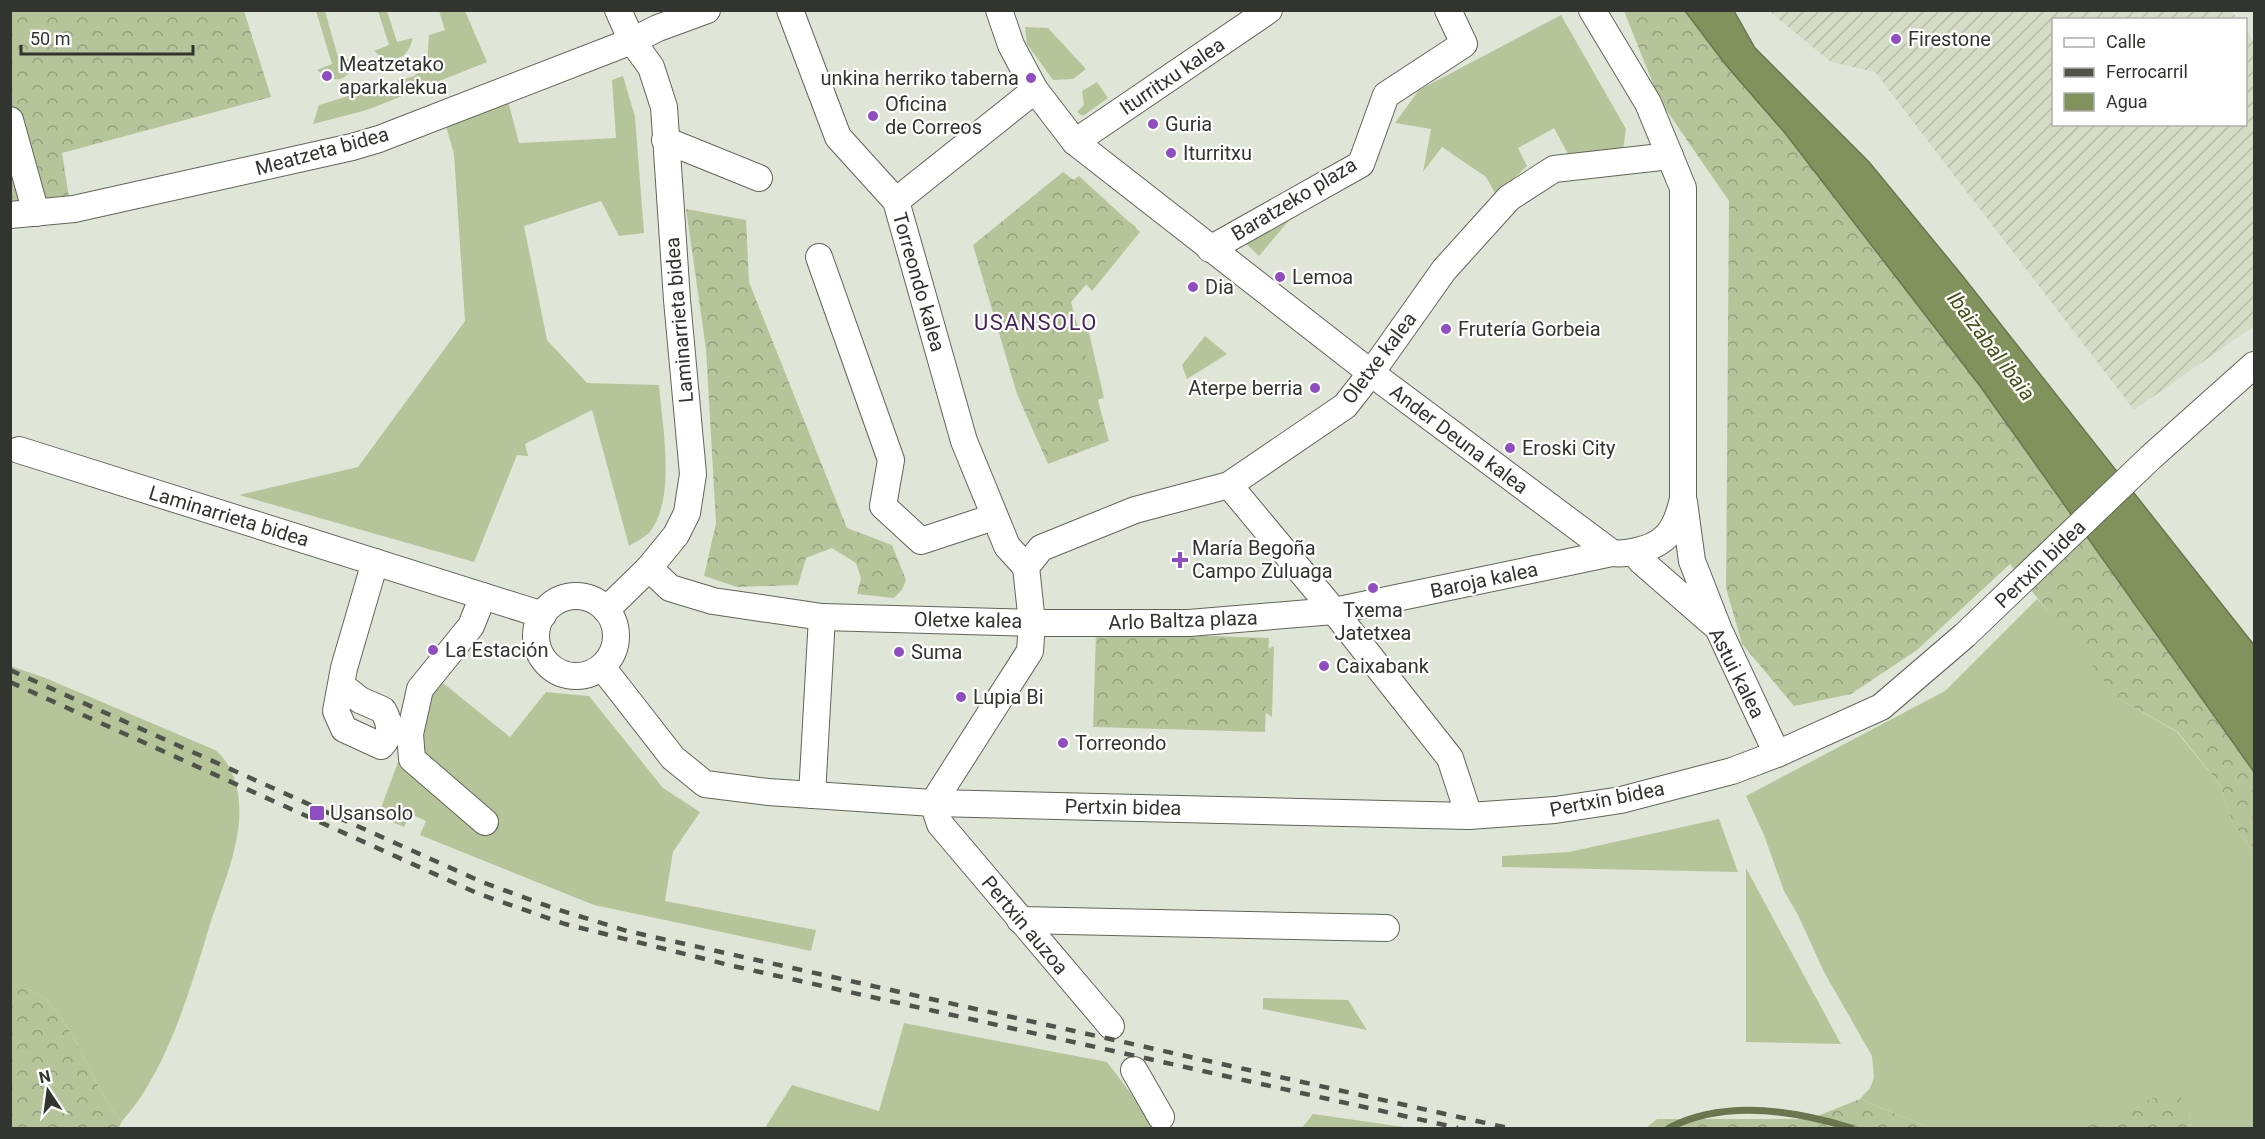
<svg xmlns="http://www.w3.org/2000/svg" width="2265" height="1139" viewBox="0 0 2265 1139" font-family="Roboto,sans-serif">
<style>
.industrial{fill:url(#industrial-furrows)}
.grass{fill:#b6c49a}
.forest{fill:url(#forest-crowns)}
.water{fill:#81925c;stroke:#69764e;stroke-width:1.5}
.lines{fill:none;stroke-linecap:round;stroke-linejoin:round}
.stream{stroke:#69764e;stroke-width:7}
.minor-casing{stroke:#606558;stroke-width:28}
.minor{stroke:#fff;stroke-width:26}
.rail{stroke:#50534c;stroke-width:4.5;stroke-dasharray:10 10;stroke-linecap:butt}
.poi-dot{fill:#8f4dc1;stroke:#fff;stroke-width:2}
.labels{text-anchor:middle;stroke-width:4.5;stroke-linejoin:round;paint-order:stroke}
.poi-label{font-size:20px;fill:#32342f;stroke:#fff;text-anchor:start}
.street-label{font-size:20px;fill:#32342f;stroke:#fff}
.water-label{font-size:21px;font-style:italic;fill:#425215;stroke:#fff}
.quarter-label{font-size:22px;letter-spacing:1.5px;fill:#46265f;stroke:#fff}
</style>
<defs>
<pattern id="industrial-furrows" width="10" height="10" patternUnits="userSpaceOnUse" patternTransform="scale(1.5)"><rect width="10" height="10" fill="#d4dcc6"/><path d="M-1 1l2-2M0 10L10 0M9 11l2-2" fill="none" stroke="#b6bdaa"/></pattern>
<pattern id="forest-crowns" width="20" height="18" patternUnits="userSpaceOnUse" patternTransform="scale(1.5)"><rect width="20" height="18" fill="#b6c49a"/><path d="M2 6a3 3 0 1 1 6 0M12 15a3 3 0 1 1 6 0" fill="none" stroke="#95a07e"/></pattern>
</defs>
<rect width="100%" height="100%" fill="#e0e6d7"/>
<!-- industrial -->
<path class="industrial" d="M1769 11H2231L2238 19 2054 20V124H2246V30L2254 42V326L2134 410 1875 72 1831 62Z"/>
<!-- grass -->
<g class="grass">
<path d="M316 11H325L339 61 356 57C350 81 336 86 317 70L332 64Z"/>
<path d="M378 11H387L397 42 413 38C408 55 402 60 385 60L374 51 389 45Z"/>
<path d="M439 11H465L487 62 367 110 313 124 319 105 414 76 427 64 429 35 445 30Z"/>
<path d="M1561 15 1626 129 1623 150 1568 154 1554 128 1518 148 1527 166 1496 195 1486 177 1442 147 1423 172 1431 129 1395 123 1419 90Z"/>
<path d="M1025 27 1048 28 1086 69 1073 79 1053 80 1027 44Z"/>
<path d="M623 76 635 117 644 233 619 236 601 201 524 226 547 340 587 383 659 385C662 426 677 499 649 533 644 538 635 542 629 546L592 410 525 444 528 456 517 455 474 562 239 495 358 467 465 321 454 154 445 123 508 101 519 143 616 138 612 80Z"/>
<path d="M1097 82 1108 98 1083 116 1077 112 1084 105 1082 91Z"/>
<path d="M1079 176 1140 232 1092 291 1078 275 1030 211Z"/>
<path d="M1296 212 1259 256 1241 239Z"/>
<path d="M1087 324 1104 398 1078 404 1058 335Z"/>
<path d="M1205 336 1227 354 1187 379 1182 365Z"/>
<path d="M2037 599 2067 632 2119 699 2177 732 2220 785 2233 824 2254 852V1128H2191L2189 1114 2076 1128H1930L1860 1099 1870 1088 1874 1078 1872 1056 1824 972 1798 915 1784 891 1764 835 1746 796 1945 691Z"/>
<path d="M1274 646 1272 717 1233 691 1232 668Z"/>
<path d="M10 666 43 677 215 750C238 768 242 803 238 830 234 860 222 889 212 918 192 983 168 1071 122 1121 90 1086 77 1025 41 996 33 990 20 987 11 983Z"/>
<path d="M443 683 510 737 546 692 589 696 663 788 700 812 673 852 665 901 816 930 811 951 594 905 420 835 426 821 411 814 404 827 378 816 418 708Z"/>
<path d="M1719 819 1738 872 1502 867V856L1569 852Z"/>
<path d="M1746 868 1841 1044 1746 1042Z"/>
<path d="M1263 998 1348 1000 1367 1030 1263 1009Z"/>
<path d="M904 1023 1107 1062 1157 1128H765L792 1085 879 1111Z"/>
<path d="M1313 1114 1411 1128H1302Z"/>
</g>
<!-- forest -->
<g class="forest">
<path d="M11 11H244L271 97 62 153 69 198 11 204Z"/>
<path d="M1624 11H1688L2149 574 2254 747V852L2233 824 2220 785 2178 732 2119 699 2010 564 1917 650 1851 694 1794 706 1742 644 1726 588 1729 201 1660 101Z"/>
<path d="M1063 172 1136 227 1071 302 1109 441 1048 464 1017 394 973 245Z"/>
<path d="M686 209 746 220 749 282 847 528 892 545 906 580 902 590 894 598 857 594 861 578 856 563 832 548 806 558 798 585 737 587 704 576 716 523 706 349Z"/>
<path d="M1096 632 1269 638 1265 732 1093 727Z"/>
<path d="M11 983C20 987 33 990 41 996 77 1025 90 1086 122 1121L119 1128H11Z"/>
<path d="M2163 1094 2180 1097 2189 1114 2191 1128H2076L2089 1126Z"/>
<path d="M1860 1099 1930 1128H1646L1657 1119H1810Z"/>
</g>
<!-- water -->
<path class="water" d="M1685 11H1734L1755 48 1869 162 1961 274 2254 645V772L1980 386 1785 133 1726 65Z"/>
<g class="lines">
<!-- stream -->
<path class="stream" d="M1669 1128C1725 1099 1793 1110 1851 1128"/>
<!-- minor casing -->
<g class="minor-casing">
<g id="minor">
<path d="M790 10 838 137 896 201 964 441 1007 546 1026 567"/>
<path d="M999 10 1011 45 1035 90 1075 142 1371 373 1612 553"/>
<path d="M10 120 36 213"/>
<path d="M665 140 759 178"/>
<path d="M1075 142 1269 10"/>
<path d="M896 201 1035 90"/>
<path d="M10 215 74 209 352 147 379 139 632 41 658 28 707 10"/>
<path d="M1210 249 1361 164 1386 95 1464 44 1448 10"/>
<path d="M819 257 891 460 883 506 921 541 994 517"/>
<path d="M19 450 543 615"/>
<path d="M1229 485 1334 611 1450 758 1469 816"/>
<path d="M1684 502 1692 561 1717 625"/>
<path d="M1634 552 1641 561 1718 628 1777 754"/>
<path d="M649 568 670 588 713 601 822 617 1032 623H1189L1334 611 1612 553C1626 555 1651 549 1662 540 1675 531 1680 512 1683 499V188L1648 103 1592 10"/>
<path d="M483 596 471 626 420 689 410 734 412 759 485 822"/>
<circle cx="576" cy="636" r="40"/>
<path d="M606 610 649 568 676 535 687 513 693 474 677 300 664 107 651 67 632 41 618 10"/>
<path d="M602 667 673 758 705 784 768 792 933 803 1469 816 1555 810 1621 800 1732 771 1777 754 1881 707 1965 635 2151 457 2254 365"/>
<path d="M341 685 360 700 383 710C390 723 393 734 381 746L344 729 336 711 344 668 375 562"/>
<path d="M812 795 822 617"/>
<path d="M1020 920 1386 928"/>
<path d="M1111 1026 940 824 933 803 1030 651 1032 623 1026 567 1041 548 1135 510 1229 485 1345 406 1371 373 1444 270 1509 198 1554 169 1670 156"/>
<path d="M1134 1070 1161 1117"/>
</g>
</g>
<!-- minor -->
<use href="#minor" class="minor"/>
<!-- rail -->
<g class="rail">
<path d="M10 670 482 882 553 908 627 931 1508 1128"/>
<path d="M10 682 479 894 565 924 733 966 1458 1128"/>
</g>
</g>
<!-- markers -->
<g class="poi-dot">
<circle cx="1896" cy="39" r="6"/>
<circle cx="327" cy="76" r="6"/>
<circle cx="1031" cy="78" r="6"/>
<circle cx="873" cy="116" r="6"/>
<circle cx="1153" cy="124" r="6"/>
<circle cx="1171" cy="153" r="6"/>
<circle cx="1280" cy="277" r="6"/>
<circle cx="1193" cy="287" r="6"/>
<circle cx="1446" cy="329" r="6"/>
<circle cx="1315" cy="388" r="6"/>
<circle cx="1510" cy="448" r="6"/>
<path d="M1177 551h6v6h6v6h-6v6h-6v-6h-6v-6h6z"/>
<circle cx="1373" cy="588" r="6"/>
<circle cx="433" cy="650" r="6"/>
<circle cx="899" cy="652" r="6"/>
<circle cx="1324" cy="666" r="6"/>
<circle cx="961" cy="697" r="6"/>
<circle cx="1063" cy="743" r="6"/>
<rect x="309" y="805" width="16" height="16" rx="3"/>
</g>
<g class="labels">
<!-- poi labels -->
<g class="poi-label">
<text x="1908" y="46">Firestone</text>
<text x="339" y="71">Meatzetako<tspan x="339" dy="23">aparkalekua</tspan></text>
<text x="1019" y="85" text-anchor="end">unkina herriko taberna</text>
<text x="885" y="111">Oficina<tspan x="885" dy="23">de Correos</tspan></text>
<text x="1165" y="131">Guria</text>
<text x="1183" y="160">Iturritxu</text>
<text x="1292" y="284">Lemoa</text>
<text x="1205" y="294">Dia</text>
<text x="1458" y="336">Frutería Gorbeia</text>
<text x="1303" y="395" text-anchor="end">Aterpe berria</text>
<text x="1522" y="455">Eroski City</text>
<text x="1192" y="555">María Begoña<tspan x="1192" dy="23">Campo Zuluaga</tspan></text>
<text x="1373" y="617" text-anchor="middle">Txema<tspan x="1373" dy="23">Jatetxea</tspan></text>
<text x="445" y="657">La Estación</text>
<text x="911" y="659">Suma</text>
<text x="1336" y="673">Caixabank</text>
<text x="973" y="704">Lupia Bi</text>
<text x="1075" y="750">Torreondo</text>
<text x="330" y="820">Usansolo</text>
</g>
<!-- street labels -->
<g class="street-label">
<text transform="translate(1172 76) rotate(-34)" y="7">Iturritxu kalea</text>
<text transform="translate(322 151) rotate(-15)" y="7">Meatzeta bidea</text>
<text transform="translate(1294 199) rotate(-31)" y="7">Baratzeko plaza</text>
<text transform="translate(919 282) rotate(74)" y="7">Torreondo kalea</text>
<text transform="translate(679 320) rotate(-95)" y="7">Laminarrieta bidea</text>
<text transform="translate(1379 358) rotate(-53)" y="7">Oletxe kalea</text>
<text transform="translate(1459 439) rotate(37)" y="7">Ander Deuna kalea</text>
<text transform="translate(229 516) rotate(17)" y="7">Laminarrieta bidea</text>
<text transform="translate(2040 564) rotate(-44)" y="7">Pertxin bidea</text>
<text transform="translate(1484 580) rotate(-12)" y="7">Baroja kalea</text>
<text transform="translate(968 620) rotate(1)" y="7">Oletxe kalea</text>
<text transform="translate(1183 620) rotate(-2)" y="7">Arlo Baltza plaza</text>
<text transform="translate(1737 673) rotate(63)" y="7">Astui kalea</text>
<text transform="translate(1607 799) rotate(-11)" y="7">Pertxin bidea</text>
<text transform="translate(1123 807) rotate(1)" y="7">Pertxin bidea</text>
<text transform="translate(1025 925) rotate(50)" y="7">Pertxin auzoa</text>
</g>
<!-- water labels -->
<g class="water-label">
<text transform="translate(1991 346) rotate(53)" y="7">Ibaizabal ibaia</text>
</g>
<!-- quarter labels -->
<g class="quarter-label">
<text x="1036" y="330">USANSOLO</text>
</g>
</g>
<!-- border -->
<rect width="2265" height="1139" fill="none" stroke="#32342f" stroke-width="24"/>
<!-- legend -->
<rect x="2052" y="18" width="195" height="108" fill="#ffffff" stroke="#adaeac" stroke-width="1.5"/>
<rect x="2064" y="38" width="30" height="9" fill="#ffffff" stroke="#adaeac" stroke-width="1.5"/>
<text x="2106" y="48" font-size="18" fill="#32342f">Calle</text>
<rect x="2064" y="68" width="30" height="9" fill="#50534c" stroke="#adaeac" stroke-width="1.5"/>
<text x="2106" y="78" font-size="18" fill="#32342f">Ferrocarril</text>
<rect x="2064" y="93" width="30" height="18" fill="#81925c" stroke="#adaeac" stroke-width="1.5"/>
<text x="2106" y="108" font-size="18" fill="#32342f">Agua</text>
<!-- north arrow -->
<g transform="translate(48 1091) rotate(347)" stroke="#ffffff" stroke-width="4.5" paint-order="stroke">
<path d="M0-4.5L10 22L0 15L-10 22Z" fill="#32342f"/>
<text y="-9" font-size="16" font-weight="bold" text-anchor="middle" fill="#32342f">N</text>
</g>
<!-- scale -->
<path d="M21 45v9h172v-9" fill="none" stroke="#32342f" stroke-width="3"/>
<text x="30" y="45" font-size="18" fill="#32342f" stroke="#ffffff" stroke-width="4.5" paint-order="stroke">50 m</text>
</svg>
